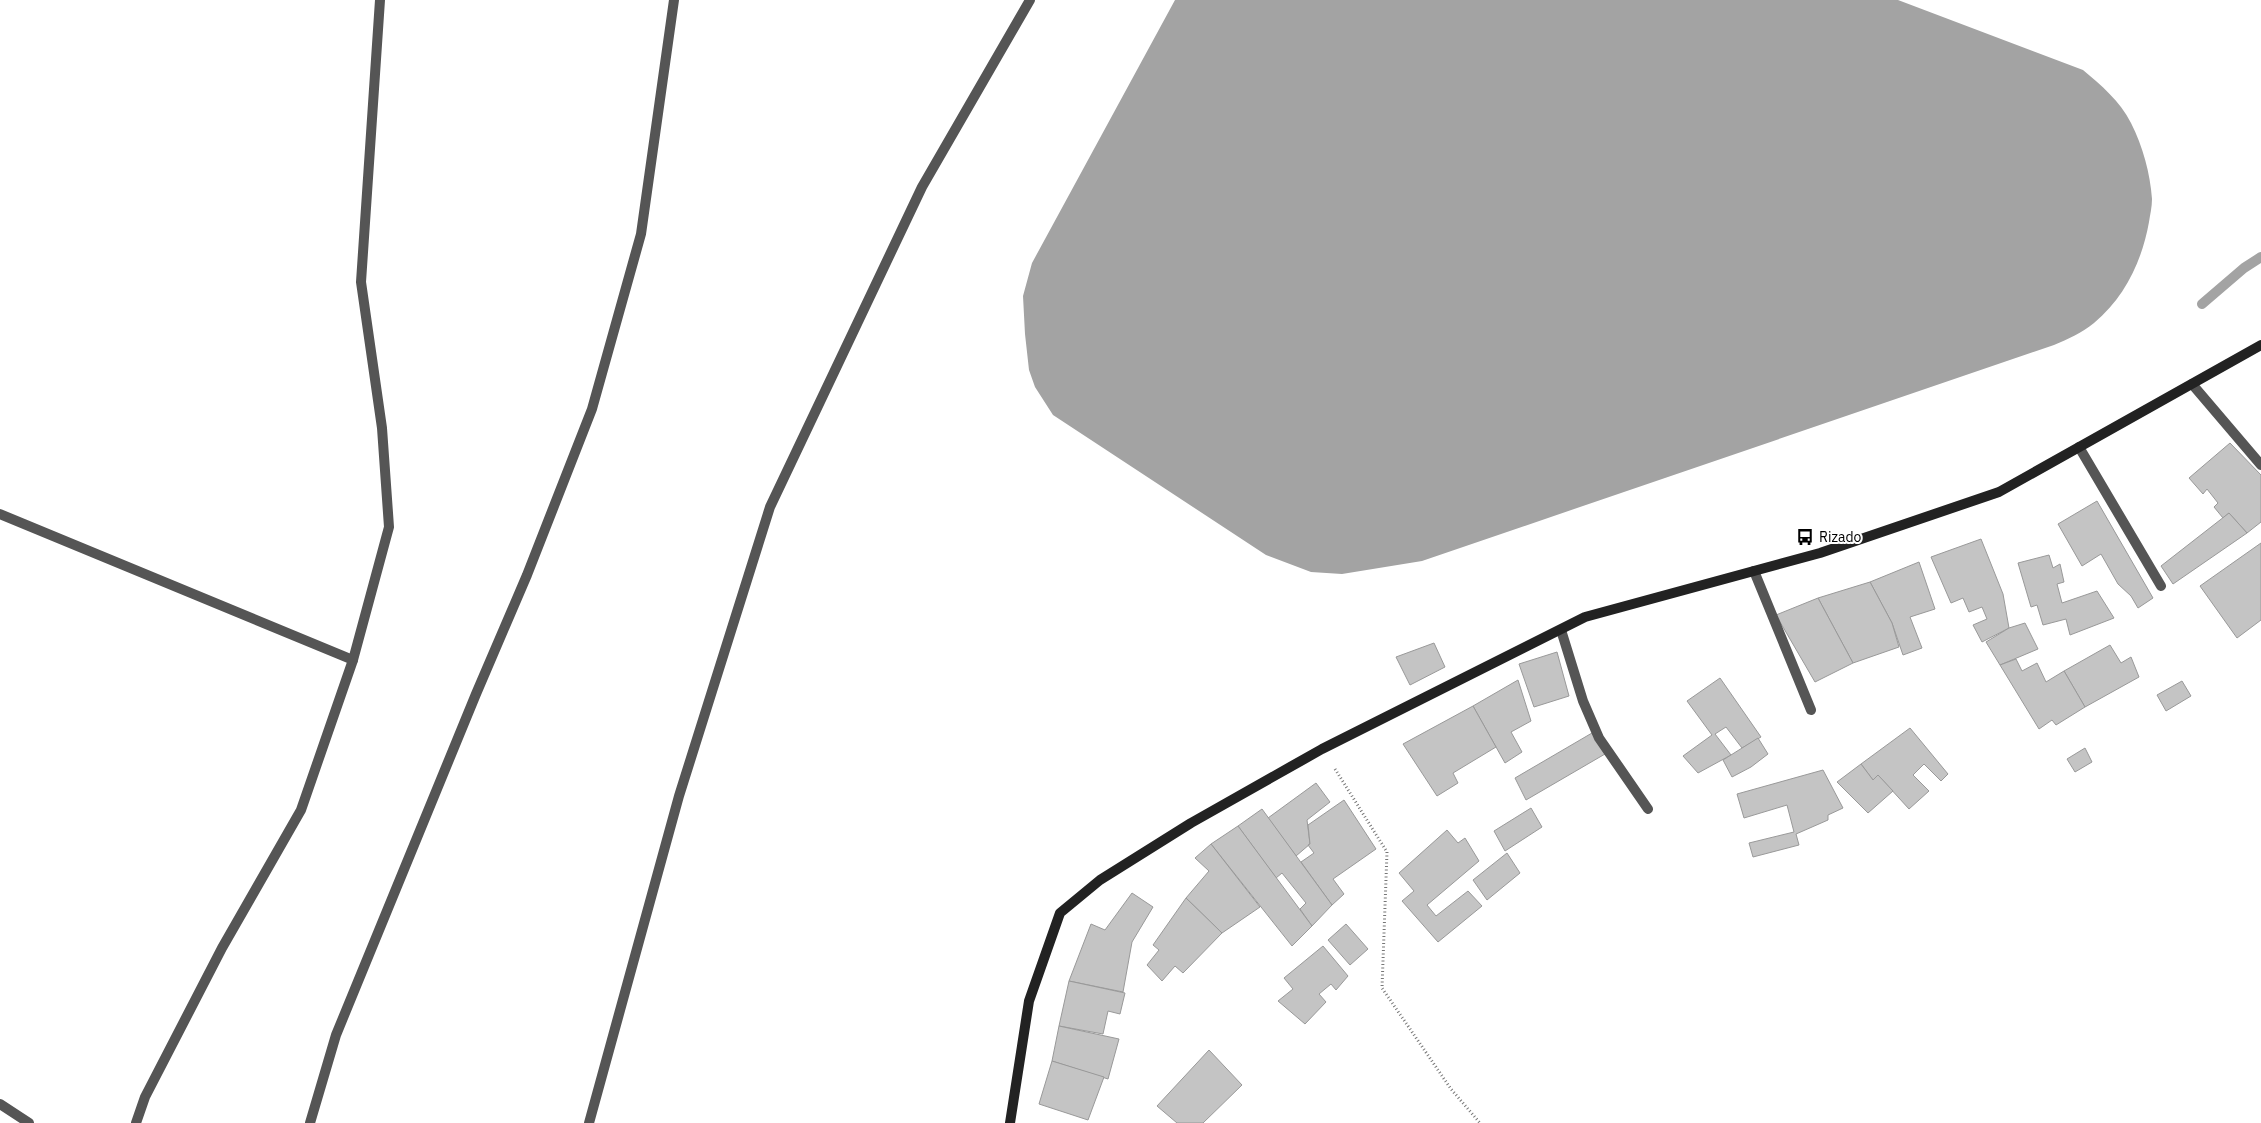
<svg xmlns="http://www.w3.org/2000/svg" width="2261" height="1123" viewBox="0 0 2261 1123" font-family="'IBM Plex Sans',sans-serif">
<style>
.water{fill:#a3a3a3}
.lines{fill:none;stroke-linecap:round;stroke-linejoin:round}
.stream{stroke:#a3a3a3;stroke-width:10}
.building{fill:#c4c4c4;stroke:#999}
.path{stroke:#777;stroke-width:3;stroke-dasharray:1 2.5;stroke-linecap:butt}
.street{stroke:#555;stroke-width:10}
.secondary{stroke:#222;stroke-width:10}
.labels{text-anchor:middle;stroke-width:4;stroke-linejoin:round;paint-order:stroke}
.poi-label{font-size:14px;fill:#000;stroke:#fff;text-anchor:start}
</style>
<rect width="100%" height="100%" fill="#fff"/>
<!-- water -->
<path class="water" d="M1175 0H1898L2083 70C2101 85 2120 101 2131 123 2143 147 2150 173 2152 199 2152 207 2150 215 2149 222 2142 261 2125 297 2094 323 2082 333 2068 339 2054 345L1422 561 1342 574 1311 572 1266 555 1053 415 1035 387 1029 370 1025 334 1023 296 1032 263Z"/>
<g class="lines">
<!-- stream -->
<path class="stream" d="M2202 304 2244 268 2261 257"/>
</g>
<!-- building -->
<g class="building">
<path d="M2230 443 2261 475V522L2247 533 2229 513 2223 518 2214 507 2218 503 2207 489 2203 494 2189 478Z"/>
<path d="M2097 501 2153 598 2138 608 2131 596 2118 584 2101 554 2082 566 2058 524Z"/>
<path d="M2229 513 2247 533 2173 584 2161 566Z"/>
<path d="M1981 539 2003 594 2009 628 1982 642 1973 625 1987 619 1982 607 1969 612 1963 598 1951 603 1931 557Z"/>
<path d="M2261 543V620L2237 638 2200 586Z"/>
<path d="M2049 555 2053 568 2060 564 2064 582 2057 584 2062 603 2097 591 2114 618 2070 635 2066 619 2043 625 2037 605 2031 607 2018 563Z"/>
<path d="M1919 562 1935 609 1910 617 1922 648 1903 655 1892 623 1870 582Z"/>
<path d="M1870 582 1892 623 1899 647 1853 663 1818 598Z"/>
<path d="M1818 598 1853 663 1815 682 1776 615Z"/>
<path d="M2025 623 2038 649 2000 665 1986 642 2009 628Z"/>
<path d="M1434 643 1445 667 1410 685 1396 657Z"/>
<path d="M2110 645 2121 663 2131 657 2139 677 2085 707 2064 671Z"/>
<path d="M1557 652 1569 696 1534 707 1519 664Z"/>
<path d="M2016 659 2022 671 2037 663 2046 682 2064 671 2085 707 2056 725 2052 720 2039 729 2000 665Z"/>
<path d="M1720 678 1761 737 1742 748 1726 727 1715 734 1731 755 1698 773 1683 756 1712 735 1687 701Z"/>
<path d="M1518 680 1531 721 1511 732 1522 752 1505 763 1473 706Z"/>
<path d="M2182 681 2191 696 2166 711 2157 695Z"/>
<path d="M1473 706 1496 747 1453 773 1458 783 1437 796 1403 744Z"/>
<path d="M1910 728 1948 774 1941 781 1924 764 1913 775 1929 791 1909 809 1878 775 1873 780 1861 764Z"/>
<path d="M1592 733 1605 754 1526 800 1515 778Z"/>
<path d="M1758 738 1768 754 1751 767 1732 777 1723 760Z"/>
<path d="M2085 748 2092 762 2075 772 2067 759Z"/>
<path d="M1861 764 1873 780 1878 775 1893 791 1868 813 1837 782Z"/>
<path d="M1823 770 1843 808 1828 815V820L1796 834 1799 845 1753 857 1749 843 1794 832 1787 805 1744 818 1737 794Z"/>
<path d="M1316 783 1330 802 1307 820 1310 844 1296 856 1268 818Z"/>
<path d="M1344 800 1376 849 1333 879 1344 894 1332 905 1301 862 1314 853 1308 845 1310 844 1308 825Z"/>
<path d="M1531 808 1542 827 1505 851 1494 831Z"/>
<path d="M1262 809 1332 905 1312 926 1300 909 1306 903 1282 873 1276 878 1238 826Z"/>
<path d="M1238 826 1312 926 1292 946 1211 844Z"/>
<path d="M1447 830 1458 843 1465 838 1479 861 1427 905 1436 916 1468 891 1482 906 1438 942 1402 901 1414 891 1399 873Z"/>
<path d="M1211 844 1260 907 1222 933 1186 898 1209 871 1195 858Z"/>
<path d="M1507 853 1520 873 1487 900 1473 880Z"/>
<path d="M1132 893 1153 907 1132 942 1123 992 1069 981 1091 924 1105 930Z"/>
<path d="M1186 898 1222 933 1183 973 1175 966 1162 981 1147 965 1159 950 1153 945Z"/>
<path d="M1346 924 1368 949 1350 965 1328 940Z"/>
<path d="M1323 946 1348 976 1336 990 1331 984 1319 994 1326 1002 1305 1024 1278 1001 1293 989 1284 978Z"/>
<path d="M1069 981 1125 993 1120 1014 1108 1011 1103 1034 1059 1026Z"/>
<path d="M1059 1026 1119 1039 1108 1079 1052 1061Z"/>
<path d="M1209 1050 1242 1085 1203 1123H1177L1157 1106Z"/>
<path d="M1052 1061 1104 1077 1088 1120 1039 1104Z"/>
</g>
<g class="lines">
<!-- path -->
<path class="path" d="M1335 769 1387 852 1382 988 1451 1089 1480 1123"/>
<!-- street -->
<g class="street">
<path d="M2192 384 2261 465"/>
<path d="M2079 447 2161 586"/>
<path d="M0 514 353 660 301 810 222 948 145 1097 136 1123"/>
<path d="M1754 571 1811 710"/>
<path d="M1561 630 1583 701 1599 738 1648 809"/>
<path d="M353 660 389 527 382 428 361 282 380 0"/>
<path d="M0 1104 29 1123"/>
<path d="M310 1123 336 1035 476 694 527 575 592 409 641 234 674 0"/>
<path d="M589 1123 679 796 770 507 922 187 1030 0"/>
</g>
<!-- secondary -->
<path class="secondary" d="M1010 1123 1029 1001 1060 913 1100 880 1191 823 1322 749 1585 617 1820 553 1999 492 2261 345"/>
</g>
<!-- icons -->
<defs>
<g id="bus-bare" transform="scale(1.35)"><path d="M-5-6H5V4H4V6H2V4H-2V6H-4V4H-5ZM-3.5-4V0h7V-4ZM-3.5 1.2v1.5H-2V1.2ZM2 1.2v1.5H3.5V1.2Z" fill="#000" stroke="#fff" stroke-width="2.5" paint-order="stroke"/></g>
</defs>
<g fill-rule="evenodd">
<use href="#bus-bare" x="1805" y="537"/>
</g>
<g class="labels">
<!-- poi labels -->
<g class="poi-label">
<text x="1819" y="542">Rizado</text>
</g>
</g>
</svg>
